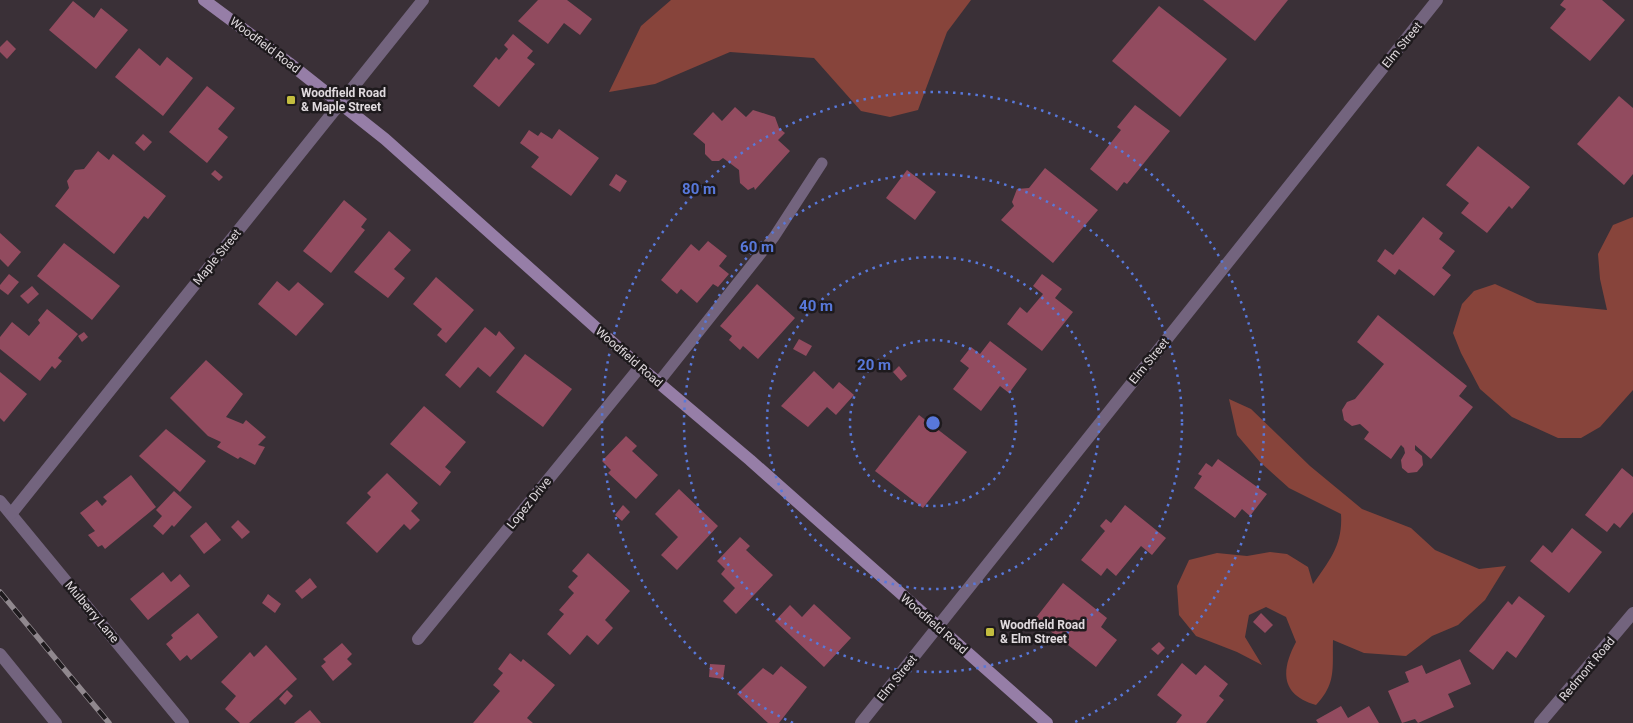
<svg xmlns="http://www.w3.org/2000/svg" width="1633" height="723" viewBox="0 0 1633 723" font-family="Roboto,sans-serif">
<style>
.green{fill:#87443b}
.building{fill:#924b5f}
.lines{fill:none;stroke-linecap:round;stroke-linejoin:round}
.lane{stroke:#73647e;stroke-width:11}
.street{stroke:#73647e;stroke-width:12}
.secondary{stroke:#967ea7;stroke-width:12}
.rail-casing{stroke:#90888e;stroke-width:5.5}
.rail{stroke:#1e1a1d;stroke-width:4;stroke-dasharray:11;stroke-linecap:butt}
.ring{fill:none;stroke:#5878da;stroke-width:2.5;stroke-dasharray:2.5 5}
.poi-dot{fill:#c3bd3f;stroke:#1e1a1d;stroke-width:2}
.labels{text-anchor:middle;stroke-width:5;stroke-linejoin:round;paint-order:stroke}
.street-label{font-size:12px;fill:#e0dade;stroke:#1e1a1d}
.poi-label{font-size:12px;font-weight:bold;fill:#e0dade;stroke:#1e1a1d;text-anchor:start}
.centre{fill:#5878da;stroke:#1e1a1d;stroke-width:2.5}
.ring-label{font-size:15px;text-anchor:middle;font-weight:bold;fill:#5878da;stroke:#1e1a1d;stroke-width:5;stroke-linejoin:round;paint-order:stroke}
</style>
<rect width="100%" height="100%" fill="#3a3037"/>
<!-- green -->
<g class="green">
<path d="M671 0H971L947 32 918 110 890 117 861 111 814 58 730 52 655 84 609 92 641 26Z"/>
<path d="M1633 217V390L1600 427 1581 438H1558L1512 417 1480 389 1461 353 1453 333 1462 304 1474 291 1495 284 1537 303 1607 310 1600 279 1598 254 1613 225Z"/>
<path d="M1229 399 1251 409 1310 466 1362 509 1411 528 1435 550 1479 569 1506 566 1485 600 1458 625 1432 636 1406 656 1364 653 1333 640C1332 667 1337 683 1316 705 1280 695 1281 670 1296 642L1286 617 1266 607 1249 615 1245 637 1262 665 1237 652 1196 636 1179 615 1177 586 1189 560 1217 553 1247 556 1270 552 1287 554 1308 567 1313 584C1330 560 1343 544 1341 514L1289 488 1260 462 1237 435Z"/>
</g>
<!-- building -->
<g class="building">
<path d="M538 0H567L592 19 580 35 564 23 548 44 518 21Z"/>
<path d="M1203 0H1288L1255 41Z"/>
<path d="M1564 0H1602L1625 20 1590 61 1550 28 1566 9 1560 5Z"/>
<path d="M73 1 94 18 101 8 128 30 96 69 49 30Z"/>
<path d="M1159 6 1227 59 1180 117 1112 61Z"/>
<path d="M513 34 533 51 527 58 535 64 499 107 473 86 496 57 499 60 508 49 504 45Z"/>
<path d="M7 40 16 49 7 59 0 52V47Z"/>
<path d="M139 48 160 66 167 57 193 78 163 116 115 77Z"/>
<path d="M207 86 235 108 218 129 228 137 207 163 169 132Z"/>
<path d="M1619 96 1633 108V174L1624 185 1577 144Z"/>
<path d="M1135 105 1170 131 1127 184 1124 182 1117 191 1090 169 1121 130 1117 127Z"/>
<path d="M735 107 746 117 753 110 775 117 779 128 785 133 778 140 790 151 755 190 754 187 748 190 740 183 739 170 723 158 719 161H712L705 154V144L693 134 713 112 722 121Z"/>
<path d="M559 129 599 158 571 196 531 167 539 157 520 143 529 130 538 136 541 132 552 139Z"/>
<path d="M143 134 152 142 144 151 135 143Z"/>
<path d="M1478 146 1530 187 1512 209 1509 206 1487 233 1461 213 1469 203 1446 185Z"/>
<path d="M98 151 109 160 113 154 166 196 148 219 144 216 114 254 55 206 69 188 67 181 75 170 84 169Z"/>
<path d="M1045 168 1098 210 1053 263 1001 220 1014 206 1012 202 1017 189 1029 188Z"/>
<path d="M215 170 223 177 219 181 211 174Z"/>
<path d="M907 170 936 192 915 220 886 198Z"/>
<path d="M616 174 627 181 620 192 609 185Z"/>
<path d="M344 200 367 219 361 227 365 230 331 273 303 251Z"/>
<path d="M1423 217 1443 233 1439 239 1455 251 1442 268 1451 275 1434 296 1399 269 1395 275 1377 261 1385 249 1393 255Z"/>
<path d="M389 231 411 250 394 269 405 278 388 298 354 272Z"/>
<path d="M0 233 21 252 8 267 0 259Z"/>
<path d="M708 241 727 256 719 266 729 274 718 287 713 284 697 303 681 289 677 294 661 280 691 244 699 251Z"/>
<path d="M64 243 120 286 92 320 37 276Z"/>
<path d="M9 274 19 282 8 295 0 289V285Z"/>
<path d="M1042 274 1062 289 1055 298 1073 312 1042 351 1007 324 1020 307 1027 313 1043 294 1033 286Z"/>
<path d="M436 277 474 310 446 343 437 335 442 329 413 304Z"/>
<path d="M277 281 289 291 298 282 324 304 296 336 258 304Z"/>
<path d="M757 284 795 318 758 359 743 346 740 350 729 340 732 336 720 326Z"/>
<path d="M32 286 39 294 28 304 20 296Z"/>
<path d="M47 309 78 334 58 358 62 361 55 369 52 366 40 381 0 349V337L12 322 29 336 40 323 38 320Z"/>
<path d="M1378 315 1467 386 1459 396 1473 407 1431 459 1415 445V450L1422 456 1423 465 1417 472 1408 473 1402 468 1401 460 1405 453 1404 448 1401 445 1391 459 1364 439 1369 432 1360 424 1352 426 1344 420 1342 410 1347 402 1355 399 1384 364 1357 342Z"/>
<path d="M485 327 496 336 499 331 515 348 490 377 478 367 460 388 445 375Z"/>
<path d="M84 332 88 337 82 342 78 336Z"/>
<path d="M799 339 812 346 806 356 793 349Z"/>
<path d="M990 341 1027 369 1009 393 1000 386 981 411 953 389 969 368 960 361 971 347 980 354Z"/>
<path d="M525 354 572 389 543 427 496 392Z"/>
<path d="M206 360 243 394 226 417 243 424 246 420 266 437 258 445 265 447 255 465 240 457 238 459 217 447 221 442 208 436 170 398Z"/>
<path d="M899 366 907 376 901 381 893 372Z"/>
<path d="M814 371 833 389 839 382 854 395 836 415 827 407 808 427 781 406Z"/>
<path d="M0 372 27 394 4 422 0 418Z"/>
<path d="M424 406 466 442 445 467 451 472 440 486 390 444Z"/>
<path d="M919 415 967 452 923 508 875 471Z"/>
<path d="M166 429 206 461 180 492 139 456Z"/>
<path d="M626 436 637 446 632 451 658 475 636 499 608 473 611 470 602 461Z"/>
<path d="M1218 459 1267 494 1250 516 1242 509 1235 518 1194 488 1202 476 1198 474 1206 463 1212 467Z"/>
<path d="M1622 468 1633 477V512L1620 528 1614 523 1607 532 1585 515Z"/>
<path d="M387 473 418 503 411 511 420 520 410 530 404 524 377 553 346 523 371 497 367 493Z"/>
<path d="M131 475 156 507 105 549 102 545 98 547 88 535 95 531 80 513 97 500 102 506 107 501 103 497Z"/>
<path d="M679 489 718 526 677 570 661 555 678 537 655 514Z"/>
<path d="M174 491 192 507 174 527 172 525 163 535 153 526 162 516 156 510Z"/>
<path d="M623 505 630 512 622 521 615 515Z"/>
<path d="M1125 505 1166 538 1152 555 1141 546 1116 576 1107 568 1101 576 1081 560 1105 531 1100 526 1106 519 1111 523Z"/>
<path d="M238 520 250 532 242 539 231 527Z"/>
<path d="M206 522 221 540 204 554 190 536Z"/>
<path d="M1572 528 1602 552 1569 593 1530 561 1543 545 1552 553Z"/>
<path d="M740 537 750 546 746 550 773 575 736 614 723 601 735 588 721 574 725 569 717 561Z"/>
<path d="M588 553 630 591 605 620 613 628 598 645 587 635 570 655 547 634 564 614 559 610 574 593 568 587 578 576 572 571Z"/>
<path d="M163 572 171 582 180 574 190 586 148 620 130 599Z"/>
<path d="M310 578 317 587 302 599 295 591Z"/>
<path d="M1063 583 1107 618 1101 627 1117 640 1096 667 1035 619Z"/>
<path d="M268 594 281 604 275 613 262 603Z"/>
<path d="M1519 596 1545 616 1516 658 1507 651 1493 670 1469 651 1508 601 1512 605Z"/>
<path d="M814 604 851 638 824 667 775 621 790 605 802 617Z"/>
<path d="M198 613 218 637 191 660 187 655 180 661 166 644 173 638 171 635Z"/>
<path d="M1261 613 1273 625 1265 633 1253 622Z"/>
<path d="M1159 642 1165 648 1158 655 1151 649Z"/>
<path d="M342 643 352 654 347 659 352 664 333 681 321 666 326 662 323 659Z"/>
<path d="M266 645 297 679 249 723H240L225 709 236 696 221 682 250 652 254 657Z"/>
<path d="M510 653 521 662 523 659 555 685 527 718 533 723H473L500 691 493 685 503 673 498 669Z"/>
<path d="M1460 659 1471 684 1448 694 1454 707 1418 723 1415 719 1402 723 1388 691 1409 682 1405 672 1422 665 1426 674Z"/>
<path d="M1182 663 1196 675 1205 665 1228 684 1219 696 1224 700 1206 723H1176L1182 715 1157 695Z"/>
<path d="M710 664 725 665 723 679 709 677Z"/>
<path d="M781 666 807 687 779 723H768L737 694 763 668 773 675Z"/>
<path d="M287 690 293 696 285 705 279 699Z"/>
<path d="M1341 706 1348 718 1369 706 1379 723H1318L1316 720Z"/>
<path d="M310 710 321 723H294Z"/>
</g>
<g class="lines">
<!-- lane -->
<path class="lane" d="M658 383 774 237 822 163"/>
<!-- street -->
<g class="street">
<path d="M0 501 183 723"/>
<path d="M11 514 423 0"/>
<path d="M418 639 640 367"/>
<path d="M0 654 56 723"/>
<path d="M861 723 1437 0"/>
<path d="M1540 723 1633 613"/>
</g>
<!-- secondary -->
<path class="secondary" d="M204 0 289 63 385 139 640 367 750 460 1047 723"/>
<!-- rail casing -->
<g class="rail-casing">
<path id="rail" d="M0 592 109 723"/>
</g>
<!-- rail -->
<use href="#rail" class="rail"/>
</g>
<!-- distance rings -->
<g class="ring">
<circle cx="933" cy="423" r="83"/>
<circle cx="933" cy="423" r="166"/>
<circle cx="933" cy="423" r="249"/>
<path d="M793 723A331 331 0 1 1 1073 723"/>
</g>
<!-- markers -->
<g class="poi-dot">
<rect x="286" y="95" width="10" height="10" rx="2.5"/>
<rect x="985" y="627" width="10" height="10" rx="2.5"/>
</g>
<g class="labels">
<!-- street labels -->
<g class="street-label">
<text transform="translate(265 45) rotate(37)" y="4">Woodfield Road</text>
<text transform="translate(1402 45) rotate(-51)" y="4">Elm Street</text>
<text transform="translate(217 257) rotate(-51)" y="4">Maple Street</text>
<text transform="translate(629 357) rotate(41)" y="4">Woodfield Road</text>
<text transform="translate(1149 361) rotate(-51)" y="4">Elm Street</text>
<text transform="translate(529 503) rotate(-51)" y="4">Lopez Drive</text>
<text transform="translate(92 612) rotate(50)" y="4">Mulberry Lane</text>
<text transform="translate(934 624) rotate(41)" y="4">Woodfield Road</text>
<text transform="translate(1587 669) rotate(-50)" y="4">Redmont Road</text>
<text transform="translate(897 678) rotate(-51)" y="4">Elm Street</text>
</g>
<!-- poi labels -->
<g class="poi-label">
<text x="301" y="97">Woodfield Road<tspan x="301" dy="14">&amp; Maple Street</tspan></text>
<text x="1000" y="629">Woodfield Road<tspan x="1000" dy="14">&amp; Elm Street</tspan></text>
</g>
</g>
<circle cx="933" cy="423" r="8" class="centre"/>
<g class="ring-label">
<text x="699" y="194">80 m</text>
<text x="757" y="252">60 m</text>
<text x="816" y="311">40 m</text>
<text x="874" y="370">20 m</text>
</g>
</svg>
